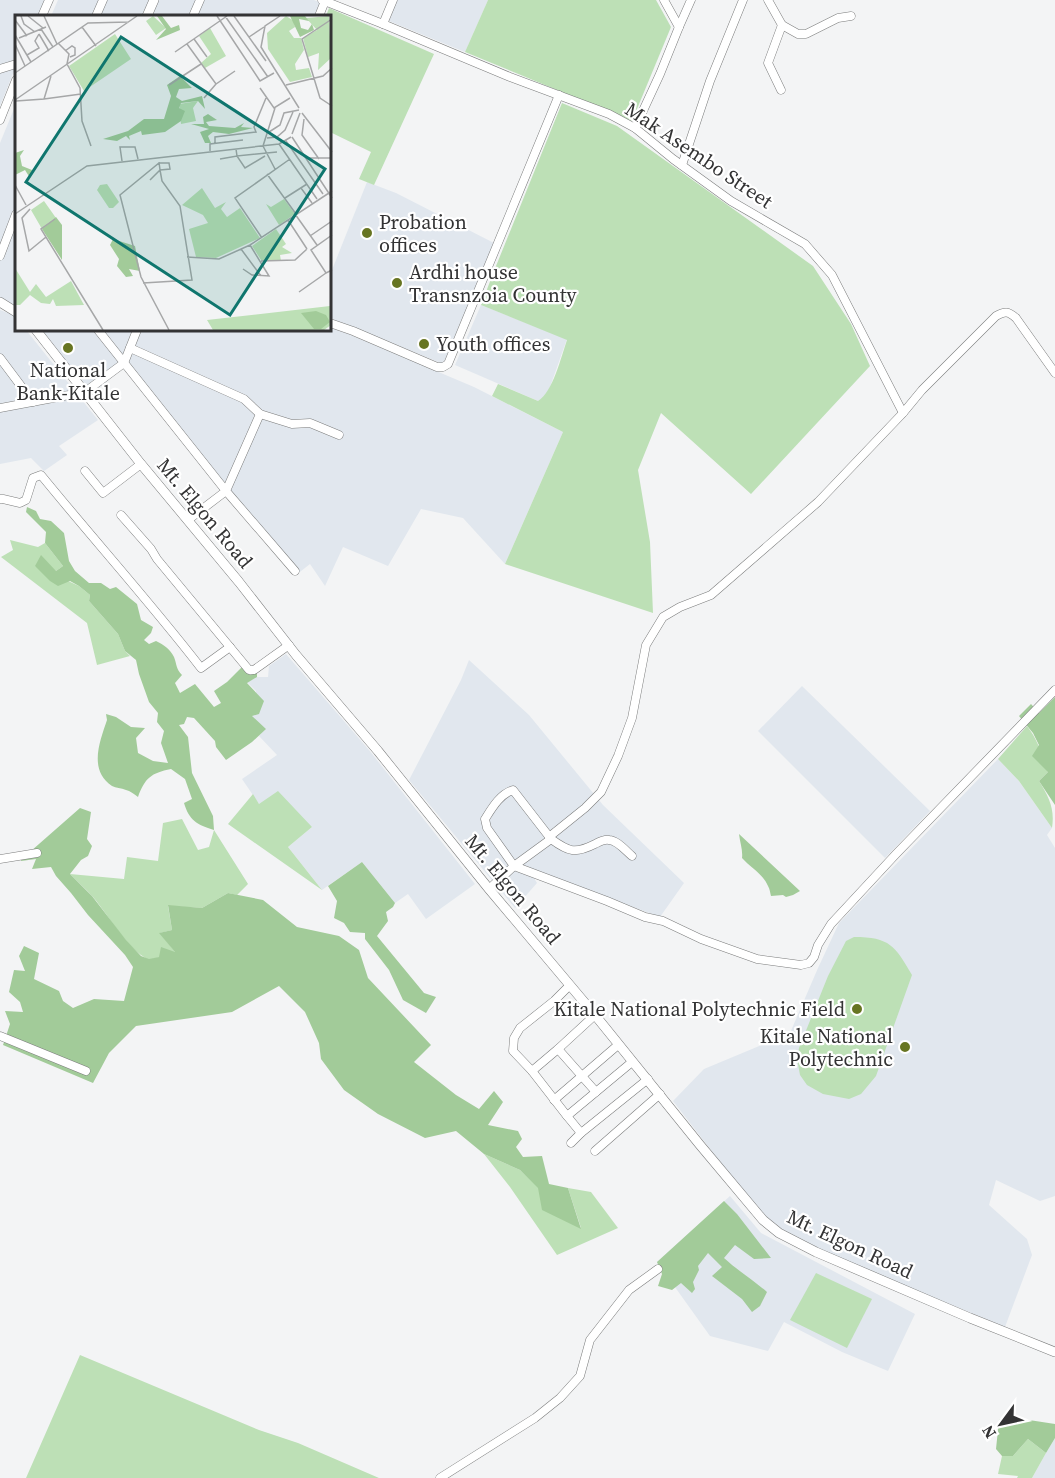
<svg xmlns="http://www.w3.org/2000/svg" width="1055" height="1478" viewBox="0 0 1055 1478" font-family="'Source Serif 4',serif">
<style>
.built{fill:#e1e7ee}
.green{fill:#bde0b6}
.forest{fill:#a2cb99}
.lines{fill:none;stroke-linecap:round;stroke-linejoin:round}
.minor-casing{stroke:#7b7c7c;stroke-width:9}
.tertiary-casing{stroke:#7b7c7c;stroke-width:10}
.minor{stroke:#fff;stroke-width:8}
.tertiary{stroke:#fff;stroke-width:9}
.poi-dot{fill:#677522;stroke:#fff;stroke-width:2}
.labels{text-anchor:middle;stroke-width:4.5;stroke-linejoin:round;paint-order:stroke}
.street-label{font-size:20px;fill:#333334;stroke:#fff}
.poi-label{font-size:20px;fill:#333334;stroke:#fff;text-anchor:start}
.inset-road{fill:none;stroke:#a6a7a8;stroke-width:1.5}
.view{fill:#0f766e;fill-opacity:0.15;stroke:#0f766e;stroke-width:3}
.inset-edge{fill:none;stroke:#333334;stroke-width:3}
</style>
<rect width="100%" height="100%" fill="#f3f4f5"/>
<!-- built -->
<g class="built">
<path d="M0 0H45L38 16H16V66L0 106Z"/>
<path d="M58 0H149L143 16H51Z"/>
<path d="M158 0H314L321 3 316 16H151Z"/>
<path d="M397 0H488L465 52 389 21Z"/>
<path d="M16 104V307L0 300V143Z"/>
<path d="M367 182 396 193 494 243 443 364 330 318V275Z"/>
<path d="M481 305 567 339 550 387 544 398 538 401 455 365Z"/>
<path d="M0 310 13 315 16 319V330H26L98 420 59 446 67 455 44 471 31 458 0 464Z"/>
<path d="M330 327 351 335 474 387 563 432 505 564 463 518 421 509 388 566 343 547 325 586 310 564 296 575 239 509 123 368 93 393 38 330H132L126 348 123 365 133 352 141 330H330Z"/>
<path d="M286 654 369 750 475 884 426 919 408 894 395 903 362 862 322 890 288 847 312 827 259 804 242 779 277 755 259 736 265 729 251 716 256 691 247 682 257 677H268L269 666Z"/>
<path d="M469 660 529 715 603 805 684 883 660 917 528 868 537 883 515 908 409 780 461 680Z"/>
<path d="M802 686 930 811 885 858 758 731Z"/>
<path d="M998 759 1019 781 1052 828 1047 835 1055 848V1196L1040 1201 996 1180 989 1205 1027 1239 1032 1255 1005 1327 843 1260 775 1227 738 1185 673 1101 704 1069 790 1033 818 968 839 923Z"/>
<path d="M730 1196 761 1233 915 1314 888 1371 842 1352 784 1322 768 1351 710 1336 657 1262Z"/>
<path d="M1055 1438V1478H1032L1046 1453Z"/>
</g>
<!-- green -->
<g class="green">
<path d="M488 0H656L671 27 632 121 465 52Z"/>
<path d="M329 8 434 54 374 185 359 179 371 152 330 132V16H326Z"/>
<path d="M562 103 617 126 813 266 851 324 870 366 751 494 661 413 638 470 650 542 653 613 505 564 563 432 492 396 498 384 538 401C553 392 561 357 567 340L481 305 494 271Z"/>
<path d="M10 540 38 547 45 543 63 566 56 571 35 566 79 586 90 595 89 601 118 634 125 651 130 656 97 665 87 623 1 557 13 550Z"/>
<path d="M1027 726C1038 740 1043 756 1048 772L1039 781C1049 797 1055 809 1052 828L1019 781 998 759Z"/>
<path d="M278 791 312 827 288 847 322 890 228 824 253 794 259 804Z"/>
<path d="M182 819 198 850 209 847 214 830 248 884 237 895 228 893 202 908 168 906 172 930 160 933 176 953 149 960C126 948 110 917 93 897 86 889 77 881 70 874L124 879 127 857 158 861 163 823Z"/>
<path d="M854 937C890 937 895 946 912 975L876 1076 861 1094 849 1099 823 1094 807 1085 800 1075 797 1059 799 1048 828 976 846 941Z"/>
<path d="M484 1154 520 1170 581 1228 568 1188 591 1192 618 1228 557 1255 510 1187Z"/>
<path d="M816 1273 872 1299 847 1348 790 1320Z"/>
<path d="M80 1355 259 1430 298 1443 379 1478H26Z"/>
<path d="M1028 1439 1046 1453 1032 1478H1017L1018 1476 998 1474 1002 1456H1013Z"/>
</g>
<!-- forest -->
<g class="forest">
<path d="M27 507 36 511 40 519 51 521 64 533 69 561 75 571 89 583H101L110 589 116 587 137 604 141 620 153 627 151 633 144 640 149 644 156 641C164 645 170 649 174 657 177 665 176 669 182 675L175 683 180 693 195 684 214 707 221 703 214 691 227 682 242 667 250 675 257 673V677L247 683 264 701 259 714 252 716 266 729 252 742 226 760 216 747 215 741 194 718 187 717 184 724 179 725 188 737 192 773 213 816 214 830C197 825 189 820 184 803L192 799 185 779 171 769C151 773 145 778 138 797 134 794 130 791 126 790 121 788 116 788 112 786 88 770 100 741 107 720L106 714 116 717 131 727 145 728 136 738 138 753 153 761 168 763 161 743 164 731 157 722 158 713 149 702 139 674 136 660 125 651 118 634 89 601 90 595 79 586 70 581 58 586 50 581 35 566 41 555 56 571 63 566 45 543 46 532 26 512Z"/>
<path d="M1055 697V805L1039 781 1048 772 1032 756 1039 745 1033 733 1019 716 1031 704 1039 713Z"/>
<path d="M80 808 91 812 87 839 92 846 88 856 81 860 70 874 92 896 126 940 141 956 149 959 159 957 161 947 175 952 159 933 172 930 168 905 202 908 228 893 263 900 297 927 339 936 359 950 368 978 431 1045 414 1062 456 1095 479 1109 494 1091 503 1102 488 1125 518 1131 522 1139 516 1147 523 1157 542 1156 549 1184 568 1188 581 1229 542 1210 538 1188 520 1170 484 1154 456 1131 425 1138 378 1114 344 1090 321 1059 319 1043 305 1012 279 986 232 1012 136 1026 109 1053 93 1083 3 1045 10 1024 5 1011 23 1012 20 1002 9 992 14 970 25 971 19 956 24 946 39 953 34 979 59 991 63 1001 73 1008 94 999 124 1001 133 967 125 955 88 915 71 893 56 876 51 867 32 869 36 859 21 861 23 851H31Z"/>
<path d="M739 834 800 891 793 895 786 897 783 895 771 896C770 893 770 889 768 886 764 875 750 867 742 858 743 850 740 843 739 834Z"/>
<path d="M362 862 395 903 393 907 386 912 388 921 377 936 424 993 436 997 426 1013 403 1000 389 970 365 939V933L350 932 344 923 334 918 337 901 328 886Z"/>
<path d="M724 1201 737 1214 771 1258 754 1259 735 1245 724 1258C737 1270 753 1280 767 1292L760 1306 752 1312 742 1299 712 1276 722 1267 708 1253 698 1266 699 1270 693 1282 695 1289 692 1293 681 1283 672 1290 658 1286 662 1274 657 1262Z"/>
<path d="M1008 1414 1016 1418 1055 1424V1438L1046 1453 1028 1439 1013 1456H1002L996 1449 999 1420Z"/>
</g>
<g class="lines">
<!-- minor casing -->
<g class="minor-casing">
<g id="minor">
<path d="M322 0 383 24 510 77 609 114 635 128 673 159 731 201 805 244 832 275 903 413"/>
<path d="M664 0 679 27"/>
<path d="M768 0 782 25 768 63 781 90"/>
<path d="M42 16 49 0"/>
<path d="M96 16 103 0"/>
<path d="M193 16 200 0"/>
<path d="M319 16 325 1"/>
<path d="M383 24 393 0"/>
<path d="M782 25 798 34H806L838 18 851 16"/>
<path d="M0 69 16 64"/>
<path d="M0 120 16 80"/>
<path d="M635 128 660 74 679 27 691 0"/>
<path d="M682 165 710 81 743 0"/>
<path d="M0 256 16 214"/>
<path d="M330 323 353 331 437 367H443L448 364 559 95"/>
<path d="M98 330 226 491 188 520"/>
<path d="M130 348 244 399 260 414 226 491 295 571"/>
<path d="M0 358 33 402"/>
<path d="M0 408 85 392 124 363 137 330"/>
<path d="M260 414 292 424 310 423 339 435"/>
<path d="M85 471 103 493 141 464"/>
<path d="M0 499H3L20 503 26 500 33 478 41 475C94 540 150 602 201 668L230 647"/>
<path d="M121 515 151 549 157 559 249 670H254L289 645"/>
<path d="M549 837 585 808 601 792 618 756 632 718 646 645 663 617 680 607 711 595 818 502 903 413 922 390 996 316C1005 311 1008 311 1016 318L1055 373"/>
<path d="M551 839 513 790C500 794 492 808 485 819L487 828 514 866 607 901 645 917 663 921 701 939 757 959 801 965 809 963 814 957 818 945 831 924 896 854 1055 690"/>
<path d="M0 859 37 853"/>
<path d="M489 889 514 866 551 839C569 852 575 854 595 844 599 842 604 839 609 840 617 840 626 851 632 856"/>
<path d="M569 986 554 1001 520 1028 514 1038 513 1051 532 1071 567 1116 632 1062"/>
<path d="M0 1036 86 1071"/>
<path d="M558 1049 596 1092"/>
<path d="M532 1071 558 1049 595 1015"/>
<path d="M554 1100 618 1045"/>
<path d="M567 1116 581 1133"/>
<path d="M571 1143 581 1133 648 1079"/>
<path d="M595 1151 660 1094"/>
<path d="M440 1478 535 1418 560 1398 580 1376 590 1340 629 1290 658 1269"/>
</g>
</g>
<!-- tertiary casing -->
<g class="tertiary-casing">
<g id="tertiary">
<path d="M147 16 154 0"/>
<path d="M0 302 16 312"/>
<path d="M36 330 141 464 239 582 296 655 378 751 489 889 595 1015 700 1145 763 1220 779 1233 816 1252 970 1318 1055 1352"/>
</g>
</g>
<!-- minor -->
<use href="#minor" class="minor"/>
<!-- tertiary -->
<use href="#tertiary" class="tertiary"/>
</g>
<!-- markers -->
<g class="poi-dot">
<circle cx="367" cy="233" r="6"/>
<circle cx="397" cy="283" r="6"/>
<circle cx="424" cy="344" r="6"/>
<circle cx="68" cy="348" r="6"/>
<circle cx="857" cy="1009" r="6"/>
<circle cx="905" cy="1047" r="6"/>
</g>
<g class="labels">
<!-- street labels -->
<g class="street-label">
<text transform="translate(699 155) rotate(34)" y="7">Mak Asembo Street</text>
<text transform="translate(205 513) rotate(50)" y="7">Mt. Elgon Road</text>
<text transform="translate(513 889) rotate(50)" y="7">Mt. Elgon Road</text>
<text transform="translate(850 1244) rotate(25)" y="7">Mt. Elgon Road</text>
</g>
<!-- poi labels -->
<g class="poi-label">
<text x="379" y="229">Probation<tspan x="379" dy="23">offices</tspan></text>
<text x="409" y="279">Ardhi house<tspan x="409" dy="23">Transnzoia County</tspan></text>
<text x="436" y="351">Youth offices</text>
<text x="68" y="377" text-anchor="middle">National<tspan x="68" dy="23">Bank-Kitale</tspan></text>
<text x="845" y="1016" text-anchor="end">Kitale National Polytechnic Field</text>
<text x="893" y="1043" text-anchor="end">Kitale National<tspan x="893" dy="23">Polytechnic</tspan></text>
</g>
</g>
<!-- overview -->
<g transform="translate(15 15)">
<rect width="316" height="316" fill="#f3f4f5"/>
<path d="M138 1 151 13 141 20 131 6ZM271 1 279 6 280 12 274 16 279 23H286L289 35 280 49 281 55 294 53 297 62 275 67 253 34 252 18ZM314 1 316 43 303 55 304 38 293 42 288 23 302 15 291 3ZM195 13 211 41 190 53 186 48 196 39 184 21ZM100 19 116 44 69 76 54 51ZM183 86 178 93 181 106 166 109 164 89ZM92 169 104 187 98 193H94L82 175 85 170ZM187 173 200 193 211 187 206 194 212 202 225 193 245 223 201 243 181 242 174 214 193 208 188 200 167 190ZM269 184 280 199 264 210 251 189 256 192ZM29 186 41 203 27 214 16 195ZM261 214 271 229 267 232 277 238 265 240 266 246 246 245 237 231ZM0 253 15 277 21 269 31 282 56 266 69 290 41 291 38 284 35 289 26 288 15 280 5 290H0ZM315 291 316 310 309 315H198L192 305Z" fill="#bde0b6"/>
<path d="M142 1H147L156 13 164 10 165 15 141 25 151 14ZM275 1H290L294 6 284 4 286 13 293 15 297 9 299 15 285 22ZM165 61 177 73 164 74 161 82 167 86 187 81 190 94 183 86 166 88 164 93 170 96 166 106 150 117 127 120 126 116 114 121 115 125 111 121 102 126 88 124 113 116 129 104H149L156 81 152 70ZM193 99 202 105 191 107 194 111 220 113 229 108 226 112 238 113 214 119 198 117 193 121 196 128H190L185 117 194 114 176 109H189L188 102ZM9 135 5 141 7 151 17 155 15 163 10 155 0 160V138ZM41 202 47 210V245L27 214ZM98 224 120 231 125 256 114 254 118 261 111 262 102 251 104 244 95 230ZM301 296 311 300 315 307 306 314H299L286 298Z" fill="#a2cb99"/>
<path class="inset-road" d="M6 1 9 9 20 17M13 1 28 13M29 1 42 29M202 1 245 66 259 58M210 1 253 62M219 1 251 46M265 1 250 11 246 32 284 93M317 4 287 24 305 83 317 91M0 5 12 21M67 12 81 31M26 14 38 32M24 19 34 36M0 20 16 47M234 22 249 12M4 23 31 12M179 24 192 42M43 28 54 39 52 49 65 73 67 106 76 131M0 29 10 51M172 29 201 69 220 56M50 36 57 31 60 33V40L55 42M160 37 212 1M12 40 24 33 20 26 24 19M0 58 73 8 114 7M154 70 186 49M271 70 308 61 317 53M245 73 259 93 275 83M189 83 201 69M29 84 66 79M0 85 122 1M1 86 29 84 36 61M287 98 317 137M289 104 287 120 304 144M254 117 265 110 269 98 284 95M277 119 285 98M277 122 317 183M252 123 262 122 270 115 278 97M271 126 308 179M200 128V122L241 117 239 112 251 83M264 129 302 184M221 134 222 141 262 137M195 136V129L228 125M294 143H317M205 144 222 141 230 153 250 141M107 146 105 132H120L123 144M260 154 248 131 260 93M145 155 155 154 154 148H144L105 180 126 262 154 315M252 159 281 199M135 165 145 155 144 147M0 170 11 190M286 173 297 188M270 183 292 169M15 194 7 203 14 236 31 222M0 199 72 151 264 129 276 122M280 199 302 230M40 204 26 214 88 315M273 205 292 234M317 220 296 235 311 258 317 255M295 221 317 206M247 223 220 183 275 144M226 234 246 261M172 242 204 244 235 230 317 176M246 246 280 245 292 234M228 254 237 260 254 261 235 230M128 268 177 265 165 191 147 166 145 155M284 277 311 258"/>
<path class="view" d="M106 22 310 154 215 300 11 167Z"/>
<rect width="316" height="316" class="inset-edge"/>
</g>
<!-- north arrow -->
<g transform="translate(1001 1424) rotate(237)" stroke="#ffffff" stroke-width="4.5" paint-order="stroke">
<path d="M0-4.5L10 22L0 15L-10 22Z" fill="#333334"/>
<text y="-9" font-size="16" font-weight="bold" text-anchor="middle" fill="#333334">N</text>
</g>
</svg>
